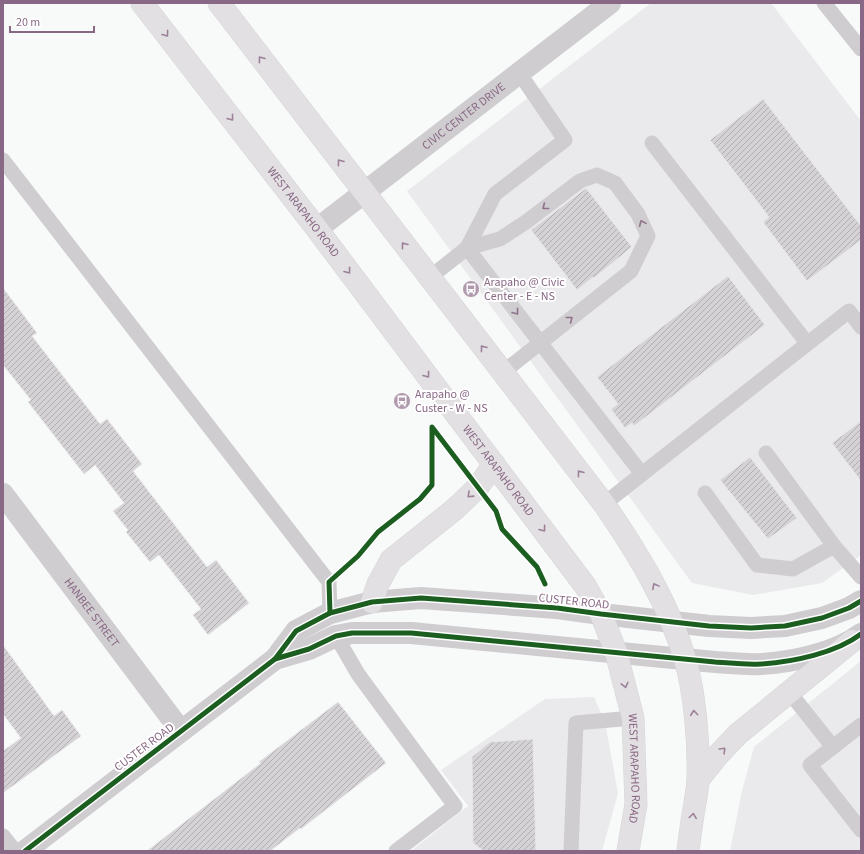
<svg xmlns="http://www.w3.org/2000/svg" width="864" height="854" viewBox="0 0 864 854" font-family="'Source Sans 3',sans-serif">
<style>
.built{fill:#eae9eb}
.building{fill:url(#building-hatch);stroke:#e8e8e8}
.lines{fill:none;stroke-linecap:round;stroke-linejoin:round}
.secondary-casing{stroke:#d7d6d7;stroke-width:23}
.service{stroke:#cfcdcf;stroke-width:15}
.minor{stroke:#cfcdcf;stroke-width:22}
.tertiary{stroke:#cfcdcf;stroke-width:22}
.secondary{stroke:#e2e0e2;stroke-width:22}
.cycleway-casing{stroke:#fff;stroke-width:8}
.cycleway{stroke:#1b5e20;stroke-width:5}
.oneway{stroke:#9b8098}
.oneway2{stroke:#90728c}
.labels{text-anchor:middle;stroke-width:4;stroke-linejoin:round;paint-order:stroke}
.street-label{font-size:12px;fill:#896885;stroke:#fff}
.poi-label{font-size:12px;fill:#896885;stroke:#fff;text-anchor:start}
</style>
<defs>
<pattern id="building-hatch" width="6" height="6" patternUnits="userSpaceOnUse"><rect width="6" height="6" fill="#d4d2d5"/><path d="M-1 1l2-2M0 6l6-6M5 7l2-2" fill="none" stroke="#b2aeb2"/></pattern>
</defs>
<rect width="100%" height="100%" fill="#f8f9f9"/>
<!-- built -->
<g class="built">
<path d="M651 3H771L861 121V555L822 583 753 595 692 583 407 191Z"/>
<path d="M861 661V851H730L742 791 754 747Z"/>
<path d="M594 697 605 722 618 793 602 851H411L468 806 441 770 545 699Z"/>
</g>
<!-- building -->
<g class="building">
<path d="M763 99 861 226V240L807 281 763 222 769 217 710 140Z"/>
<path d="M586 188 632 247 594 278 593 277 577 290 531 230Z"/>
<path d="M728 276 765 325 634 426 632 423 625 428 611 409 618 404 597 377Z"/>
<path d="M3 288 37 333 32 336 100 424 107 419 142 464 133 471 207 567 216 560 249 603 208 635 193 615 201 609 159 555 150 562 126 532 128 530 113 511 124 503 95 465 84 474 28 402 31 400 3 365Z"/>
<path d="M861 421V481L832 443Z"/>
<path d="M750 457 797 518 768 539 720 480Z"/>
<path d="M3 645 54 716 62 710 81 736 3 793V751L21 738 3 714Z"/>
<path d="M338 702 386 763 301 829 300 828 270 851H147L261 763 259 762Z"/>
<path d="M533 739 536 851H484L473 843 472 757 490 742Z"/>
</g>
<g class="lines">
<!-- secondary casing -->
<g class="secondary-casing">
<g id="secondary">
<path id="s3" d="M142 3 317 229 586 587 601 614 616 652 633 718 636 804 628 851"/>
<path d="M219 3 604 504C637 552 668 602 685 659 695 693 699 743 698 779 698 787 696 795 695 803 692 819 690 835 688 851"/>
<path d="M372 602 378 584 391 560 455 509 478 487 494 464"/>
<path d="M698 780 718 755 738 734 852 641"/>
</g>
</g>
<!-- service -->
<g class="service">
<path d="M824 3 861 49"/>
<path d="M652 143 807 343"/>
<path d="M3 160 329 582 330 613"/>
<path d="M467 248 642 474"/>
<path d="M467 248 495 194 565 140 520 74"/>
<path d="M429 278 467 248 500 239 526 222 580 181 597 175 615 183 638 214 648 236 631 271 502 373"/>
<path d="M766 453 834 546 861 577"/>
<path d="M705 493 757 565 793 569 834 546"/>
<path d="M604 504 849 311 861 327"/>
<path d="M336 636 358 674 455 806 396 851"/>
<path d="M790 693 833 747 810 765 861 830"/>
<path d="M833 747 861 725"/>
<path d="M3 836 15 851"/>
<path d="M571 851 576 723 633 718"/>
</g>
<!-- minor -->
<g class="minor">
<path id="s1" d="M317 229 610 3"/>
<path id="s2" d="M3 494 181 731"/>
</g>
<!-- tertiary -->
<g class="tertiary">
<path d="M275 659 309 649 336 636 352 633H411L715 662C730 663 746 665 761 664 793 662 836 653 861 634"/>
<path d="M25 851 275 659 296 631 330 613 372 602 421 598 557 608 601 614 709 626 751 628 785 626 822 618 849 608 861 601"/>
</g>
<!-- secondary -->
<use href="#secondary" class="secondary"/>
<!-- cycleway casing -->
<g class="cycleway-casing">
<g id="cycleway">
<path d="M330 613 329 582 358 556 378 532 420 499 432 485V427L496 511 502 529 537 567 545 584"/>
<path d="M275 659 309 649 336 636 352 633H411L715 662C730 663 746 665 761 664 793 662 836 653 861 634"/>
<path d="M25 851 275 659 296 631 330 613 372 602 421 598 557 608 601 614 709 626 751 628 785 626 822 618 849 608 861 601"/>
</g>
</g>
<!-- cycleway -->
<use href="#cycleway" class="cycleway"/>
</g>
<!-- one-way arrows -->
<defs><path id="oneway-chevron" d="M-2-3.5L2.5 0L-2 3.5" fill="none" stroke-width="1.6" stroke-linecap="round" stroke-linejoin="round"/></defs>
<g class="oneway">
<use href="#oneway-chevron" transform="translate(166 34) rotate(53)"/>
<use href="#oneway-chevron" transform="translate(261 59) rotate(-127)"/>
<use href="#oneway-chevron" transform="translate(231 118) rotate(52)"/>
<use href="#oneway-chevron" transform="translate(340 162) rotate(-127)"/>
<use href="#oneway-chevron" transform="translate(404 245) rotate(-128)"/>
<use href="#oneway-chevron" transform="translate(348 271) rotate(53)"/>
<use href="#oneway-chevron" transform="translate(483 348) rotate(-128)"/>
<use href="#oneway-chevron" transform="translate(427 375) rotate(53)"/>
<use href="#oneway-chevron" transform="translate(580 473) rotate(-128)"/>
<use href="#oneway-chevron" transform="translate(470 495) rotate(136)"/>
<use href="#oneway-chevron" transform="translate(543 529) rotate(53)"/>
<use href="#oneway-chevron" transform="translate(655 586) rotate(-118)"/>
<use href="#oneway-chevron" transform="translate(625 685) rotate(76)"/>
<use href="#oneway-chevron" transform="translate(694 713) rotate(-95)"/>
<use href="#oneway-chevron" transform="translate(723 750) rotate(-45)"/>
<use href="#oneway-chevron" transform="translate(693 816) rotate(-82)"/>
</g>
<g class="oneway2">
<use href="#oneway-chevron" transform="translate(545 207) rotate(142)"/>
<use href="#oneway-chevron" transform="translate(642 223) rotate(-114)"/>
<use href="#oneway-chevron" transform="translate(516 312) rotate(52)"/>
<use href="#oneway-chevron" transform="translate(570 319) rotate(-38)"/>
</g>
<!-- icons -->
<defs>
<g id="bus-disc" transform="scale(0.9)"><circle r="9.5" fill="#b09bae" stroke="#fff"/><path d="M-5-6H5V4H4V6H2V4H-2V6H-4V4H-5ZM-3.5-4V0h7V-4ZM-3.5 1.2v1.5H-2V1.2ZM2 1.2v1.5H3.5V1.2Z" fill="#fff"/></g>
</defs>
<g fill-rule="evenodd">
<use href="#bus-disc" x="471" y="289"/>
<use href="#bus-disc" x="402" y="401"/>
</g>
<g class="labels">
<!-- street labels -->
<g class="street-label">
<text dy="4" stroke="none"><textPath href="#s1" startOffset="185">CIVIC CENTER DRIVE</textPath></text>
<text dy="4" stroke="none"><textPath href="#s3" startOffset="264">WEST ARAPAHO ROAD</textPath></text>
<text dy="4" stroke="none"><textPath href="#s3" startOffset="588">WEST ARAPAHO ROAD</textPath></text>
<text transform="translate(574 601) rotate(6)" y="4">CUSTER ROAD</text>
<text dy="4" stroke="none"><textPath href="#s2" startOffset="148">HANBEE STREET</textPath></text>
<text transform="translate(144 747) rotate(-37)" y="4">CUSTER ROAD</text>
<text dy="4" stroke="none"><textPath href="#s3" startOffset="924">WEST ARAPAHO ROAD</textPath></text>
</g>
<!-- poi labels -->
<g class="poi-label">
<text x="484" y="286">Arapaho @ Civic<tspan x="484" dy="14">Center - E - NS</tspan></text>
<text x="415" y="398">Arapaho @<tspan x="415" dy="14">Custer - W - NS</tspan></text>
</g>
</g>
<!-- border -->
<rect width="864" height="854" fill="none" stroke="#896885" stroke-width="8"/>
<!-- scale -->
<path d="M10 26v6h84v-6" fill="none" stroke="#896885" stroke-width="2"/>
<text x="16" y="26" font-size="12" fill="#896885" stroke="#ffffff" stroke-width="3" paint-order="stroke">20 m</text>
</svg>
